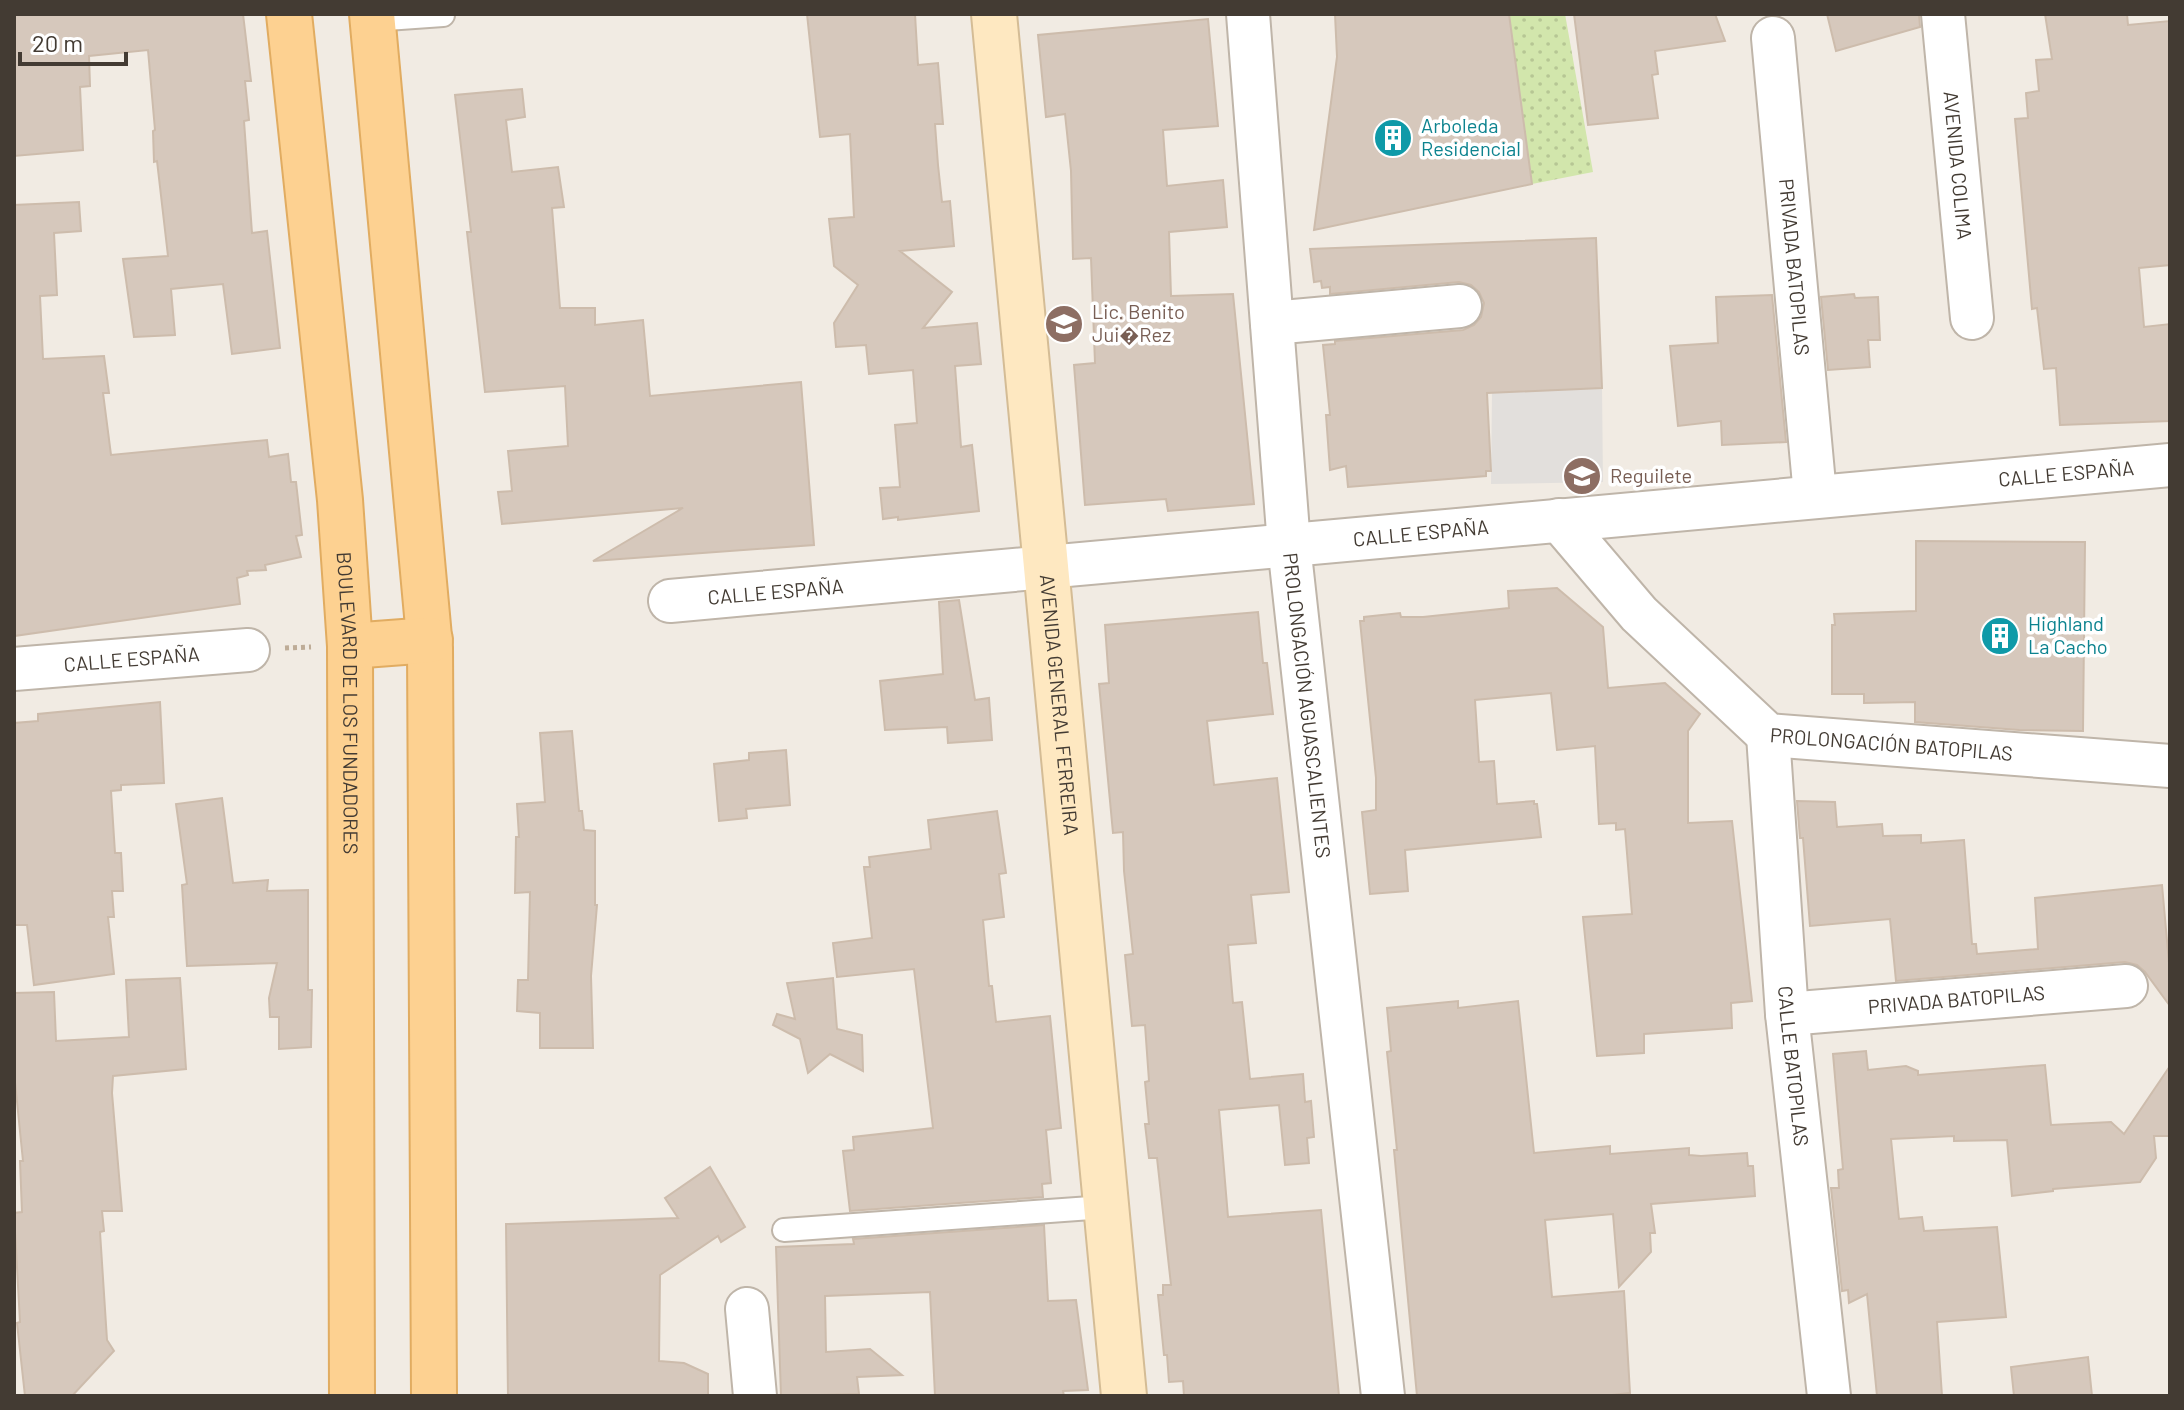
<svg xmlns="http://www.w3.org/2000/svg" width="2184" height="1410" viewBox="0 0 2184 1410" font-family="Barlow,sans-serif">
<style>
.garden{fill:url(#garden-dots)}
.parking{fill:#e2dfdc}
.building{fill:#d6c8bc;stroke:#cdbcac;stroke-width:2}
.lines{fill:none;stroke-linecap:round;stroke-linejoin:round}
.lane-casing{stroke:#bfb5a9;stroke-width:26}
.street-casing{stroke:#bfb5a9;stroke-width:46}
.secondary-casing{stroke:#d4bc95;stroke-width:48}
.primary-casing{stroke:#e1ac61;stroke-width:48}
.path{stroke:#beac97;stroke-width:5;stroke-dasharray:4 4;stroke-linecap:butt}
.lane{stroke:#fff;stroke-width:22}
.street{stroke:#fff;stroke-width:42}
.secondary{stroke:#fee8c1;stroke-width:44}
.primary{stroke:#fdd191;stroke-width:44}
.labels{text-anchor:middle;stroke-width:7;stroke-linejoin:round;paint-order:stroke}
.culture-label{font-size:20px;fill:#0d838f;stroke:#fff;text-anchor:start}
.street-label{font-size:20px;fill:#433b33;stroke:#fff}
.education-label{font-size:20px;fill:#785e54;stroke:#fff;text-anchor:start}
</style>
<defs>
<pattern id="garden-dots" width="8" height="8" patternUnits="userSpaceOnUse" patternTransform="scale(2)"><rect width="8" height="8" fill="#d2e6ac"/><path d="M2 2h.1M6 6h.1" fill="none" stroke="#b6c694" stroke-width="1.8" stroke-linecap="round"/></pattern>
</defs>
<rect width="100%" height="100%" fill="#f1ebe3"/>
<!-- garden -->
<path class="garden" d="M1509 14H1565L1593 172 1532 184Z"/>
<!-- parking -->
<path class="parking" d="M1602 388 1603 482 1491 484 1492 392Z"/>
<!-- building -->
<g class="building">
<path d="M14 14H243L251 81H245L249 120 244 121 252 233 267 231 280 348 232 354 223 284 171 289 175 335 134 337 123 259 168 256 157 161 154 162 153 131 155 130 148 50 89 56 90 86 80 87 83 150 14 156Z"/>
<path d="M807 14H915L918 65 938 63 943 124H935L938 165 942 202 950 201 954 246 900 251 952 292 923 328 977 323 981 364 955 366 961 447 972 445 979 511 898 520V517L883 519 880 488 900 487 895 425 917 423 913 370 869 374 866 345 836 347 834 323 858 285 834 266 829 219 854 217 850 134 820 137Z"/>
<path d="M1335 14H1509L1532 184 1314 230 1337 57Z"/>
<path d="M1574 14H1715L1725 41 1655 51 1658 74 1652 75 1658 118 1588 125Z"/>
<path d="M1827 14H1919L1920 27 1836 51Z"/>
<path d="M2045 14H2127L2128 25 2170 21V265L2139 268 2144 327 2170 324V421L2060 425 2056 368 2044 369 2037 308 2032 309 2015 119 2028 118 2026 93 2039 91 2036 60 2052 59Z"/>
<path d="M1208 19 1218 126 1163 130 1167 186 1223 180 1227 227 1169 232 1171 296 1233 294 1254 504 1168 511 1166 499 1085 505 1074 365 1095 363 1091 258 1073 259 1071 171 1065 114 1046 117 1038 35Z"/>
<path d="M522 89 525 117 506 120 512 172 558 167 564 207 552 208 560 308H595V325L643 320 650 396 801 382 814 545 593 561 683 508 502 524 498 492 512 491 508 451 568 446 565 386 485 392 467 232H471L455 95Z"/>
<path d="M79 202 81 231 54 233 57 295 40 296 43 359 104 356 109 393H103L111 455 267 440 269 457 288 454 291 482H296L302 535 296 536 301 557 265 565 266 570 247 571 248 575 237 578 240 604 14 636V205Z"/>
<path d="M1596 238 1602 388 1487 393 1491 471H1486V476L1348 487 1346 466 1330 470 1326 415H1330L1323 345 1335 344V341L1463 330 1474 325 1481 317 1484 303 1479 292 1471 285 1459 282 1330 294V287L1322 288 1321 281 1314 282 1310 249Z"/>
<path d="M1854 294 1855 298 1878 297 1880 340H1868L1870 367 1828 370 1821 297Z"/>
<path d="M1772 295 1786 442 1722 445 1721 421 1678 426 1670 346 1718 343 1716 297Z"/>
<path d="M1916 541 2085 542 2083 731 2019 730 1915 722V702L1864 703V694H1832V625H1835L1834 614 1916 611Z"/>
<path d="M1557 588 1603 627 1608 688 1665 683 1700 714 1688 731V823L1732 821 1752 1001 1731 1003 1732 1028 1644 1034V1053L1597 1056 1583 917 1632 914 1625 829 1616 830V823L1599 824 1595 746 1557 750 1551 693 1475 700 1479 762 1494 761 1497 804 1534 801V804H1537L1541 837 1405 850 1408 891 1370 894 1362 812 1376 810V778L1360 621H1364V617L1400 613 1401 617H1423L1509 608 1508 591Z"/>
<path d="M959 600 975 700 989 698 992 740 948 743 947 727 885 730 880 681 943 674 939 602Z"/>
<path d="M1258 612 1263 663H1267L1273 714 1207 721 1214 785 1277 778 1289 892 1251 895 1256 943 1228 945 1233 1003 1242 1002 1250 1079 1303 1074 1305 1102 1311 1101 1314 1137 1307 1138 1309 1163 1285 1165 1279 1105 1219 1110 1228 1217 1321 1210 1339 1396H1184L1183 1381 1169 1382 1167 1355H1164L1158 1295H1163V1285H1171L1157 1158H1149L1145 1124H1149L1145 1082 1149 1081 1145 1025 1132 1026 1125 955 1133 954 1124 871 1123 832 1113 833 1099 684 1109 683 1105 625Z"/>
<path d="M160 702 164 783 121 785V790L111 791 115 853H121L123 891H112L114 917H108L114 974 34 985 27 925H14V723L38 721V714Z"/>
<path d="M572 731 579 811H582L584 830 595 831V905H597L591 976 593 1048H540V1013L517 1011 518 980H528L530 892 515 893 516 837H519L517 804 545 802 540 733Z"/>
<path d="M786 750 790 805 746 809 747 818 719 821 714 764 749 760V753Z"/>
<path d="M222 798 233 883 268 880 267 891 308 890V990H312L311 1047 279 1049V1017H270L269 998 277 963 187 966 182 885 187 884 176 804Z"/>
<path d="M1797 801 1835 802 1837 827 1882 824 1883 836 1921 835V843L1964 840 1972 944H1976L1977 954 2038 949 2035 898 2162 885 2170 974V1006L2145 972 2137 965 2125 962 1896 981 1890 919 1810 926 1803 838H1800Z"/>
<path d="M997 811 1006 873 999 874 1004 917 983 920 989 986H992L996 1022 1050 1016 1061 1128 1046 1130 1051 1183 1042 1184 1043 1197 850 1211 843 1151 854 1150 853 1137 933 1128 914 969 837 977 833 943 872 938 864 867H870L869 857 931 849 928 820Z"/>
<path d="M180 978 186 1069 113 1076 112 1093 122 1211H102L104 1231 100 1232 107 1340 114 1351 72 1396H25L17 1323 20 1322 14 1213 22 1212 20 1161H23L14 1072V993L54 992 56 1041 129 1037 126 980Z"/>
<path d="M833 978 837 1029 862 1035 863 1071 830 1054 808 1073 800 1039 773 1025 777 1014 795 1019 787 983Z"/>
<path d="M1458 1001V1008L1518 1001 1534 1153 1610 1146V1154L1689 1148V1155L1701 1156 1747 1153 1748 1166H1753L1755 1196 1651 1204 1655 1233H1650L1651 1252 1619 1287 1613 1214 1545 1220 1552 1297 1624 1291 1630 1393 1603 1396H1417L1394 1150H1397L1387 1052 1391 1051 1387 1008Z"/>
<path d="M1866 1051 1868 1070 1906 1066 1918 1071V1075L2045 1065 2051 1125 2111 1122 2124 1134 2170 1066V1136H2154L2156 1158 2140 1182 2053 1189V1191L2012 1196 2007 1140 1954 1141V1136L1891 1139 1899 1219 1922 1217 1924 1231 1997 1227 2006 1317 1937 1322 1942 1396H1877L1867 1294 1849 1303 1848 1290 1842 1291 1831 1188H1839L1838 1170 1843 1169 1833 1054Z"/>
<path d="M710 1167 745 1227 721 1242 718 1236 660 1275 659 1361 684 1363 708 1374V1396H508L506 1224 678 1218 665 1198Z"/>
<path d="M1044 1225 1048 1301 1076 1300 1088 1390 1063 1391 1064 1396H935L930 1292 825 1296 826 1352 870 1349 902 1375 857 1377 859 1394 781 1396 776 1247 854 1244 853 1239Z"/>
<path d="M2088 1357 2092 1396H2014L2011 1367Z"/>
</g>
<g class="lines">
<!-- lane casing -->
<g class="lane-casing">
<g id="lane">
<path d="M372 20 443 15"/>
<path d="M784 1230 1105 1207"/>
</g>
</g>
<!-- street casing -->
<g class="street-casing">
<g id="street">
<path id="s1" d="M1248 14 1289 545 1383 1396"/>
<path id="s2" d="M1943 14 1972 318"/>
<path id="s3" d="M1773 38 1815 495"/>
<path d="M1272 323 1460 306"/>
<path id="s4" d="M1559 520 1639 614 1768 735 2170 766"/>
<path id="s5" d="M670 601C1170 560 1670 507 2170 465"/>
<path id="s6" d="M14 669 248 650"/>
<path id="s7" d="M1768 735 1787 1014 1829 1396"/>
<path id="s8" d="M1787 1014 2126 986"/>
<path d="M747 1309 755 1396"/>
</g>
</g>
<!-- secondary casing -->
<g class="secondary-casing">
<g id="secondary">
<path id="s9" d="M994 14 1124 1396"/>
</g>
</g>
<!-- primary casing -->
<g class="primary-casing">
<g id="primary">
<path id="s10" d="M289 14 340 500 350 646 352 1396"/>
<path d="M372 14 430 648 434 1396"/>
<path d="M350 646 430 640"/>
</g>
</g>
<!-- path -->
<path class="path" d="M285 648 311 647"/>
<!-- lane -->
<use href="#lane" class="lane"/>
<!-- street -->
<use href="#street" class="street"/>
<!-- secondary -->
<use href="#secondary" class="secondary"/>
<!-- primary -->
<use href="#primary" class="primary"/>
</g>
<!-- icons -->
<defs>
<g id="building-disc" transform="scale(2)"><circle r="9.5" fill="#0f9aa8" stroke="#fff"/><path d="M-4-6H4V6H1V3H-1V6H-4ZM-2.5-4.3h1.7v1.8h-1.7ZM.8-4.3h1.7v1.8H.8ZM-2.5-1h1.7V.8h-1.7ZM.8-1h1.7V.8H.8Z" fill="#fff"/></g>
<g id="university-disc" transform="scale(2)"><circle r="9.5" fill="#8d6e63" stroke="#fff"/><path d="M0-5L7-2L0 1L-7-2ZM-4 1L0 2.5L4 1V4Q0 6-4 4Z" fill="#fff"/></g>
<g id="school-disc" transform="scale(2)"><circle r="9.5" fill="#8d6e63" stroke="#fff"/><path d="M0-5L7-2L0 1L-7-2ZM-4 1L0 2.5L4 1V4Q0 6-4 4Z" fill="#fff"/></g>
</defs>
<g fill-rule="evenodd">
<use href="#building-disc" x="1393" y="138"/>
<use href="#university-disc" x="1064" y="324"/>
<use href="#school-disc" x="1582" y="476"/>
<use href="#building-disc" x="2000" y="636"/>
</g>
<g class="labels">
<!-- culture labels -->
<g class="culture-label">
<text x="1421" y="133">Arboleda<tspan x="1421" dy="23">Residencial</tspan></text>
<text x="2028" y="631">Highland<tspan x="2028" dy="23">La Cacho</tspan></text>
</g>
<!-- street labels -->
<g class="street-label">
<text dy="7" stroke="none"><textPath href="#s2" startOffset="152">AVENIDA COLIMA</textPath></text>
<text dy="7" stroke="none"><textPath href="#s3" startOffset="230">PRIVADA BATOPILAS</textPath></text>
<text dy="7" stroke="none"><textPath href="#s5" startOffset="1402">CALLE ESPAÑA</textPath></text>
<text dy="7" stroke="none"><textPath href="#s5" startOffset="754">CALLE ESPAÑA</textPath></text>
<text dy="7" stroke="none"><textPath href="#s5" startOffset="106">CALLE ESPAÑA</textPath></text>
<text dy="7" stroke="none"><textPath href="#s6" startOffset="118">CALLE ESPAÑA</textPath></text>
<text dy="7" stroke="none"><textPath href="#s10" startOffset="692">BOULEVARD DE LOS FUNDADORES</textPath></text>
<text dy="7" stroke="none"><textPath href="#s9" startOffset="694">AVENIDA GENERAL FERREIRA</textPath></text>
<text dy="7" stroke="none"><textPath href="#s1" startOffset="694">PROLONGACIÓN AGUASCALIENTES</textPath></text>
<text dy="7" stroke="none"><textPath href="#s4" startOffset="424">PROLONGACIÓN BATOPILAS</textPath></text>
<text dy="7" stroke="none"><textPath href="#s8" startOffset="170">PRIVADA BATOPILAS</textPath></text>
<text dy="7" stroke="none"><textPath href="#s7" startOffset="332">CALLE BATOPILAS</textPath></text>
</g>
<!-- education labels -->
<g class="education-label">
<text x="1092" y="319">Lic. Benito<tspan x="1092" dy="23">Jui�Rez</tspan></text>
<text x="1610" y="483">Reguilete</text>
</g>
</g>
<!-- border -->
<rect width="2184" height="1410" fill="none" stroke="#433b33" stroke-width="32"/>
<!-- scale -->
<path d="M20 52v12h106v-12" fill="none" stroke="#433b33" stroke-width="4"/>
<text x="32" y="52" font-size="24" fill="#433b33" stroke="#ffffff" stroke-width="6" paint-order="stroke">20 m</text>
</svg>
